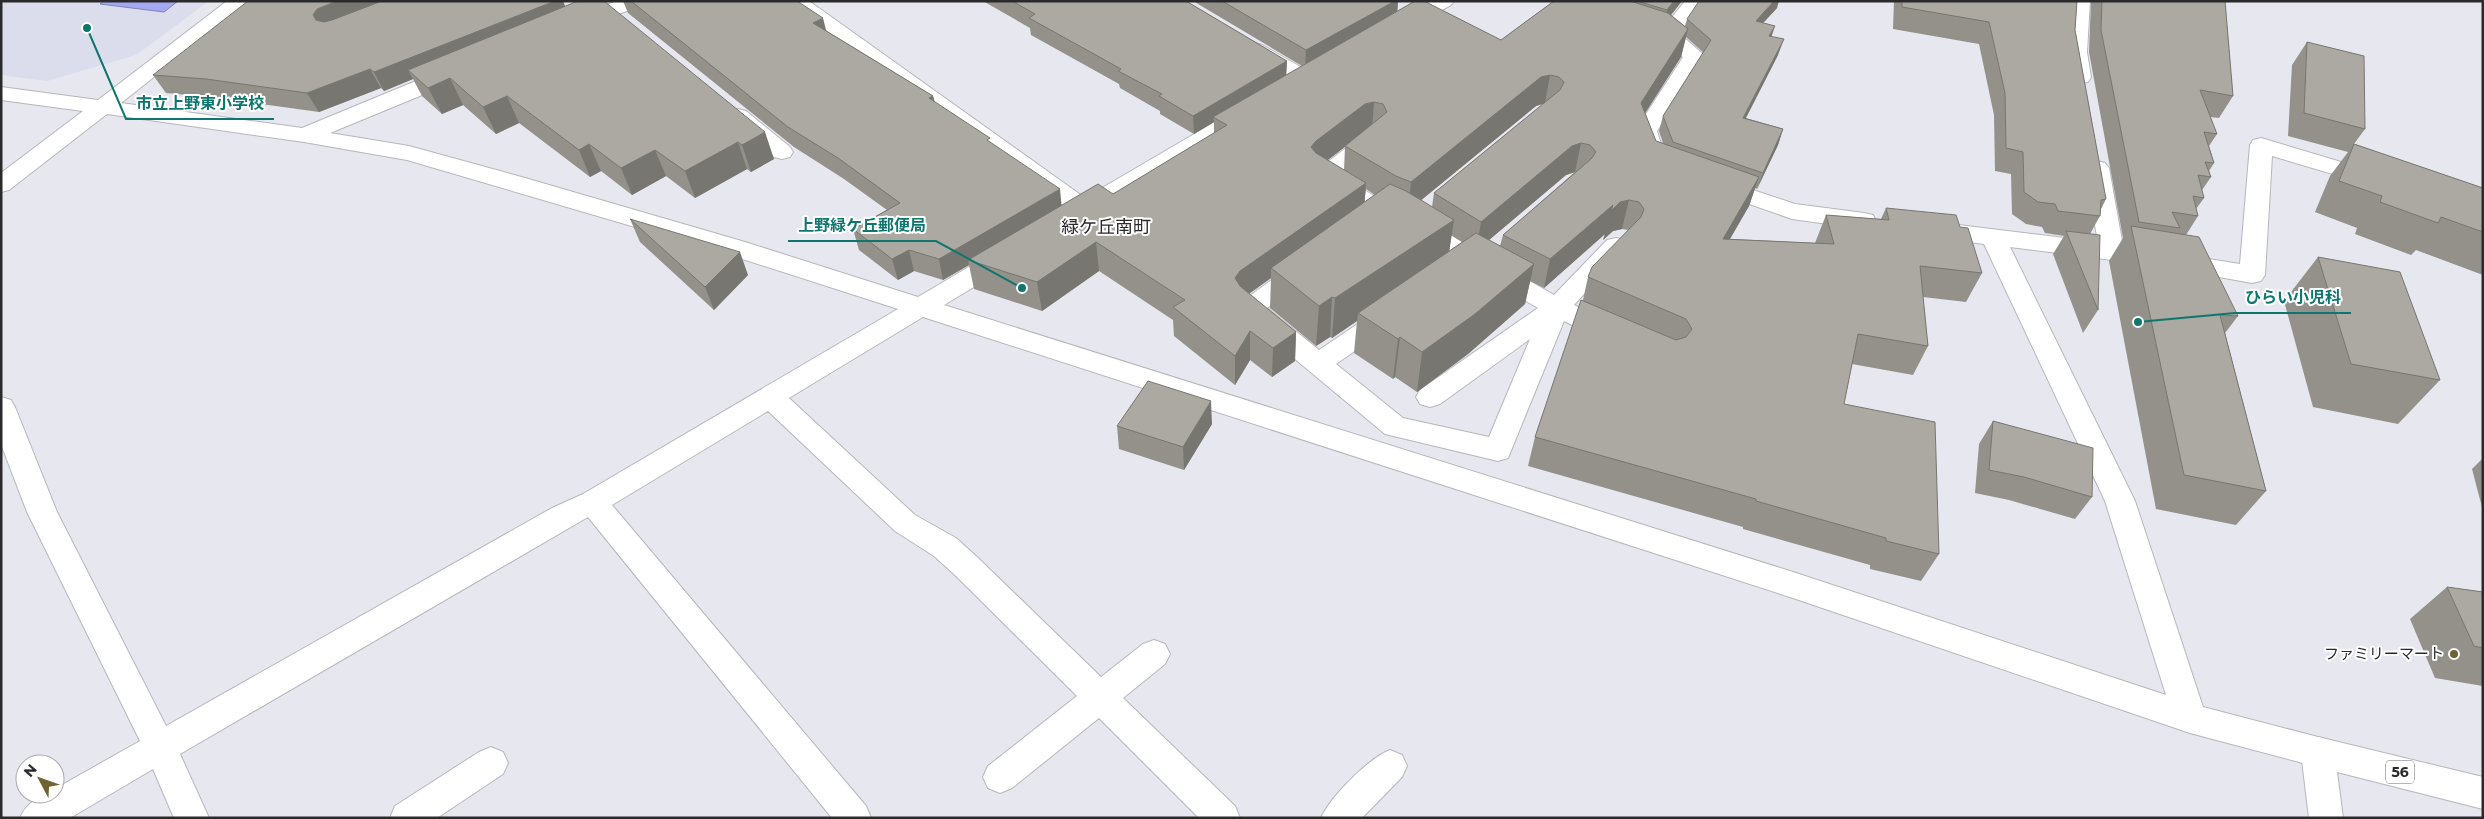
<svg xmlns="http://www.w3.org/2000/svg" width="2484" height="819" viewBox="0 0 2484 819" font-family="Montserrat,'Noto Sans JP',sans-serif">
<style>
.built{fill:#dbddec}
.water{fill:#a5a9f3;stroke:#8083b8}
.lines{fill:none;stroke-linecap:round;stroke-linejoin:round}
.minor-casing{stroke:#b6b6be;stroke-width:2}
.major-casing{stroke:#b6b6be;stroke-width:2}
.minor{fill:#fff;fill-rule:evenodd}
.major{fill:#fff;fill-rule:evenodd}
.wall{fill:#93918a;fill-rule:evenodd}
.shaded-wall{fill:#787671}
.building{fill:#aba9a1;stroke:#787671}
.poi-dot{fill:#6f6431;stroke:#fff;stroke-width:2}
.labels{text-anchor:middle;stroke-width:4;stroke-linejoin:round;paint-order:stroke}
.shield{fill:#fff;stroke:#6a6a6c;stroke-width:1}
.shield-label{font-size:14px;font-weight:bold;fill:#2a2a2d}
.poi-label{font-size:15px;fill:#2a2a2d;stroke:#fff;text-anchor:end}
.quarter-label{font-size:18px;fill:#2a2a2d;stroke:#fff}
.leader{fill:none;stroke:#0f766e;stroke-width:2}
.callout-dot{fill:#0f766e;stroke:#fff;stroke-width:2}
.callout-label{font-size:16px;text-anchor:middle;font-weight:bold;fill:#0f766e;stroke:#fff;stroke-width:4;stroke-linejoin:round;paint-order:stroke}
</style>
<rect width="100%" height="100%" fill="#e6e7ef"/>
<!-- built -->
<path class="built" d="M1 1H209L136 55 47 81 1 75Z"/>
<!-- water -->
<path class="water" d="M104 1H178L164 12 100 4Z"/>
<g class="lines">
<!-- minor casing -->
<g class="minor-casing">
<g id="minor">
<path d="M227 1H250L121 103 302 128 445 69 453 68 461 69 464 74 461 79 330 133 409 146 525 178 745 242 918 297 994 252 1003 250 1012 252 1015 258 1012 264 944 305 1793 572 2166 695 2105 501 1984 244 1925 236 1922 230 1925 224 1934 222 2098 242 2085 168 2089 163 2097 161 2105 163 2109 168 2124 252 2121 258 2112 260 2010 247 2135 501 2203 707 2318 737 2330 741 2335 752 2330 763 2318 767 2190 733 1793 598 923 317 789 398 915 515 956 538 977 557 1101 677 1143 644 1154 640 1165 644 1170 654 1165 664 1123 698 1235 806 1240 818H1199L1099 718 1012 788 1000 793 988 788 983 777 988 766 1077 696 955 575 934 556 895 531 768 411 612 505 866 806 871 818H832L588 517 180 754 209 818H174L153 769 70 818H20C26 804 39 794 55 794V789L140 741 27 512 1 444V397L11 400 15 407 57 512 166 726 552 508 583 494 898 309 727 254 407 160 304 142 107 114 9 190 1 192V173L83 111 1 100V87L98 100Z"/>
<path d="M617 1H647L644 5 587 25 580 27 573 25 570 21 573 17Z"/>
<path d="M786 1H809L1085 198 1237 109 1245 107 1253 109 1256 114 1253 119 1092 214 1080 219 1072 216 1069 210Z"/>
<path d="M1429 1H1454L1451 5 1409 28 1402 30 1395 28 1392 24 1395 20Z"/>
<path d="M1685 1H1706L1680 34 1705 56 1657 131 1666 160 1663 165 1655 167 1647 165 1635 131 1683 57 1662 39 1645 34 1642 30 1645 26 1652 24 1664 27Z"/>
<path d="M2070 1H2090L2087 52 2091 77 2088 82 2080 83 2072 82C2060 63 2068 23 2070 1Z"/>
<path d="M1255 43 1262 45 1313 74 1316 79 1313 84 1305 85 1297 84 1248 53 1245 49 1248 45Z"/>
<path d="M738 109 746 111 790 147 793 152 790 157 782 159 774 157 730 121 727 116 730 111Z"/>
<path d="M1372 132 1380 134 1383 139 1380 144 1340 175 1392 207 1396 212C1388 224 1375 231 1361 228L1358 222 1367 212 1316 181 1312 176 1316 171 1364 134Z"/>
<path d="M2261 138 2378 173 2382 178 2378 183 2370 185 2272 156 2265 275 2261 281 2252 283 2169 268 2166 262 2169 256 2178 254 2240 264 2250 145 2253 140Z"/>
<path d="M1717 178 1795 204 1864 213 1873 215 1876 221 1873 227 1864 229 1792 219 1709 190 1705 185 1709 180Z"/>
<path d="M1417 219 1426 221 1554 295 1607 240 1616 238 1625 240 1628 246 1574 305 1618 325 1622 332 1618 339 1609 341 1600 339 1564 321 1508 458 1498 461 1385 434 1241 314 1237 308 1241 302 1291 266 1300 264 1309 266 1313 272 1309 278 1267 308 1319 350 1377 311 1386 308 1395 311 1399 317 1395 323 1336 364 1403 418 1489 437 1530 339 1440 404 1430 407 1420 404 1416 397 1420 390 1538 308 1408 233 1405 227 1408 221Z"/>
<path d="M491 747 503 752 508 763 503 774 437 818H390L395 806 479 752Z"/>
<path d="M1390 750 1402 755 1407 766 1402 777 1362 818H1321C1330 797 1369 758 1390 750Z"/>
</g>
</g>
<!-- major casing -->
<g class="major-casing">
<path id="major" d="M2318 737 2483 777V809L2337 772 2343 818H2309L2301 752 2306 741Z"/>
</g>
<!-- minor -->
<use href="#minor" class="minor"/>
<!-- major -->
<use href="#major" class="major"/>
</g>
<!-- wall -->
<g class="wall">
<path d="M563 1 565 6 774 159 751 172 747 169 695 198 666 176 632 195 601 171 590 177 519 123 496 134 463 105 442 114 422 96 413 79 384 91 381 88 319 112 219 98 166 93 153 75Z"/>
<path d="M623 1H797L827 31 933 96 935 102 990 142 1062 206 1113 194 1214 133V122L1194 134 1160 114V111L1120 88 1119 84 1031 35 1030 28 983 1H1186L1287 61 1286 75 1302 66 1193 1H1398L1397 12 1501 40 1554 1H1682L1671 15 1685 26 1687 19 1777 8 1763 23 1772 36 1778 55 1746 118 1783 129 1778 145 1757 189 1755 188 1749 206 1730 239 1815 243 1826 215 1881 219 1886 208 1960 227 1982 273 1966 302 1923 297 1928 346 1913 375 1852 364 1844 404 1939 554 1921 581 1870 569V565L1743 529V527L1528 466 1535 437 1583 300 1588 277 1628 230 1622 229 1613 231 1603 240 1605 234 1544 288 1530 281 1525 304 1468 354 1417 392 1395 377 1393 379 1354 353 1357 321 1332 338 1330 337 1316 346 1270 308 1271 278 1249 294 1296 332 1295 361 1272 377 1250 360 1235 385 1174 336 1173 320 1099 271 1042 311 974 289 969 265 943 280 914 271 898 280 859 250 853 229 887 210 844 179 794 147 628 13ZM1686 37 1704 53 1663 116 1659 131 1663 143 1656 141 1645 113 1681 57ZM1543 104 1434 193 1432 207 1421 200 1536 106ZM1345 146 1344 170 1327 160ZM1575 172 1503 235 1500 246 1489 240 1566 175ZM1366 189 1375 195 1364 202ZM1451 235 1462 242 1449 251Z"/>
<path d="M1894 1H2077L2075 30 2106 199 2101 209 2100 216 2090 234 2098 310 2083 333 2053 254 2064 236 2045 233 2042 227 2026 224 2012 214 2011 174 1995 171 1994 115 1979 44 1893 29Z"/>
<path d="M2091 1H2225L2233 96 2219 118 2210 117 2217 134 2209 146 2214 163 2209 171 2211 177 2202 190 2204 198 2196 209 2198 216 2186 235 2238 316 2225 333 2266 491 2236 525 2156 509 2109 261 2123 238 2089 52Z"/>
<path d="M2307 42 2365 129 2354 144 2483 188V275L2416 250 2411 255 2355 234 2357 228 2315 212 2330 176 2348 152 2288 136 2292 65Z"/>
<path d="M630 219 748 275 714 310 640 242Z"/>
<path d="M2318 257 2440 380 2398 424 2313 407 2284 301Z"/>
<path d="M1993 421 2092 497 2075 519 2009 500 1975 493 1979 444Z"/>
<path d="M1212 424 1184 470 1119 449 1117 426Z"/>
<path d="M2483 458V511L2472 469Z"/>
<path d="M2447 587 2483 592V686L2435 678 2410 619Z"/>
</g>
<!-- shaded-wall -->
<g class="shaded-wall">
<path d="M337 1H392L323 33 313 15 317 9Z"/>
<path d="M555 1H563L569 17 408 70 413 79 384 91 374 72Z"/>
<path d="M1395 1H1398L1397 17 1305 68 1306 50Z"/>
<path d="M1674 1H1682L1663 25 1667 10Z"/>
<path d="M1774 1H1779L1777 8 1751 36 1756 21Z"/>
<path d="M823 18 828 38 813 23Z"/>
<path d="M1775 26 1770 41 1769 36Z"/>
<path d="M1688 29 1681 57 1633 132 1641 103Z"/>
<path d="M1784 39 1778 55 1738 133 1743 118Z"/>
<path d="M1287 61 1286 79 1213 117 1214 122 1194 134 1193 116Z"/>
<path d="M370 69 381 88 319 112 307 93Z"/>
<path d="M1550 75 1545 103 1536 106 1408 211 1411 182 1541 77Z"/>
<path d="M450 78 463 105 442 114 428 88Z"/>
<path d="M507 96 519 123 496 134 483 107Z"/>
<path d="M933 96 938 117 929 98Z"/>
<path d="M1374 102 1372 130 1363 133 1315 170 1311 147 1316 141 1365 104Z"/>
<path d="M1783 129 1778 145 1757 189 1763 173Z"/>
<path d="M765 132 774 159 751 172 742 145Z"/>
<path d="M738 142 747 169 695 198 685 171Z"/>
<path d="M1581 143 1575 172 1566 175 1476 251 1481 222 1572 146Z"/>
<path d="M589 144 601 171 590 177 579 150Z"/>
<path d="M655 150 666 176 632 195 621 168Z"/>
<path d="M1759 177 1749 206 1713 268 1723 239Z"/>
<path d="M1366 183 1364 212 1271 268V278L1240 300 1235 278 1240 271Z"/>
<path d="M1060 189 1062 210 968 260 969 265 943 280 939 259Z"/>
<path d="M1629 200 1622 229 1613 231 1603 240 1605 234 1544 288 1550 259 1613 205Z"/>
<path d="M1454 220 1448 260 1358 313 1357 321 1332 338 1335 298Z"/>
<path d="M1096 242 1099 271 1042 311 1037 282Z"/>
<path d="M909 250 914 271 898 280 892 259Z"/>
<path d="M740 252 748 275 714 310 705 287Z"/>
<path d="M1534 264 1525 304 1468 354 1417 392 1422 352Z"/>
<path d="M1332 297 1330 337 1316 346 1319 306Z"/>
<path d="M1250 331V360L1235 385V356Z"/>
<path d="M1296 332 1295 361 1272 377 1273 348Z"/>
<path d="M1400 337 1395 377 1393 379 1398 339Z"/>
<path d="M1211 401 1212 424 1184 470 1183 447Z"/>
</g>
<!-- building -->
<g class="building">
<path d="M248 1H337L317 9 313 15 316 20 324 22 332 20 382 1H555L374 72 370 69 307 93 206 79 153 75Z"/>
<path d="M578 1H604L765 132 742 145 738 142 685 171 655 150 621 168 589 144 579 150 507 96 483 107 450 78 428 88 408 70Z"/>
<path d="M631 1H797L823 18 813 23 933 96 929 98 990 138 987 140 1060 189 939 259 909 250 892 259 853 229 900 203 838 158 788 127Z"/>
<path d="M1012 1H1186L1287 61 1193 116 1159 96 1162 94 1118 71 1121 69 1029 18 1035 14Z"/>
<path d="M1222 1H1395L1306 50Z"/>
<path d="M1415 1H1424L1501 40 1554 1H1630L1668 13 1688 29 1641 103 1656 141 1759 177 1723 239 1834 244 1826 215 1889 220 1886 208 1956 215 1960 227 1968 228 1982 273 1920 266 1928 346 1858 334 1844 404 1935 422 1939 554 1886 541V538L1756 501V499L1535 437 1581 300 1676 340 1686 337 1692 329 1686 319 1588 277 1592 267 1641 217 1644 209 1639 202 1629 200 1620 202 1611 211 1613 205 1550 259 1503 235 1591 159 1596 152 1590 145 1581 143 1572 146 1481 222 1434 193 1560 90 1564 82 1559 77 1550 75 1541 77 1411 182 1396 176 1345 146 1387 112 1383 104 1374 102 1365 104 1316 141 1311 147 1316 153 1366 183 1240 271 1235 278 1240 286 1296 332 1273 348 1250 331 1235 356 1173 307 1185 300 1096 242 1037 282 968 260 1098 184 1113 194 1227 125 1213 117Z"/>
<path d="M1637 1H1674L1667 10Z"/>
<path d="M1699 1H1774L1756 21 1775 26 1769 36 1784 39 1743 118 1783 129 1763 173 1673 142 1663 116 1711 40 1687 19Z"/>
<path d="M1902 1H2077L2075 30 2106 199 2101 200 2100 216 2058 211 2055 204 2038 202 2024 192 2023 152 2006 148 2005 93 1989 22 1902 7Z"/>
<path d="M2102 1H2225L2233 96 2200 90 2217 134 2204 132 2214 163 2205 162 2211 177 2198 175 2204 198 2193 196 2198 216 2172 212 2180 228 2139 222 2101 30Z"/>
<path d="M2307 42 2364 56 2365 129 2304 113Z"/>
<path d="M2354 144 2483 188V232L2441 217 2438 223 2380 202 2382 196 2339 181Z"/>
<path d="M1390 184 1406 191 1454 220 1335 298 1332 297 1319 306 1271 268Z"/>
<path d="M630 219 740 252 705 287Z"/>
<path d="M2131 226 2199 237 2238 316 2220 315 2266 491 2184 475Z"/>
<path d="M2066 231 2100 235 2098 310Z"/>
<path d="M1476 233 1534 264 1475 314 1422 352 1400 337 1398 339 1358 313Z"/>
<path d="M2318 257 2400 272 2440 380 2351 364Z"/>
<path d="M1148 381 1211 401 1183 447 1117 426Z"/>
<path d="M1993 421 2093 448 2092 497 2024 477 1989 470Z"/>
<path d="M2447 587 2483 592V648L2474 646Z"/>
</g>
<!-- markers -->
<circle class="poi-dot" cx="2454" cy="654" r="5"/>
<g class="labels">
<!-- shield labels -->
<rect class="shield" x="2386" y="760.5" width="28" height="23" rx="4"/>
<g class="shield-label">
<text x="2400" y="777">56</text>
</g>
<!-- poi labels -->
<g class="poi-label">
<text x="2444" y="659">ファミリーマート</text>
</g>
<!-- quarter labels -->
<g class="quarter-label">
<text x="1106" y="233">緑ケ丘南町</text>
</g>
</g>
<!-- callouts -->
<path class="leader" d="M87 28L126 119H274M1022 288L936 241H788M2138 322L2235 313H2351"/>
<g class="callout-dot">
<circle cx="87" cy="28" r="5"/>
<circle cx="1022" cy="288" r="5"/>
<circle cx="2138" cy="322" r="5"/>
</g>
<g class="callout-label">
<text x="200" y="109">市立上野東小学校</text>
<text x="862" y="231">上野緑ケ丘郵便局</text>
<text x="2293" y="303">ひらい小児科</text>
</g>
<!-- border -->
<rect width="2484" height="819" fill="none" stroke="#2a2a2d" stroke-width="5"/>
<!-- north arrow -->
<g transform="translate(40 779) rotate(311)"><circle r="24" fill="#ffffff" stroke="#aaaaab"/>
<path d="M0-4L9 19L0 12L-9 19Z" fill="#6f6431"/>
<text y="-8" font-size="14" font-weight="bold" text-anchor="middle" fill="#2a2a2d">N</text>
</g>
</svg>
